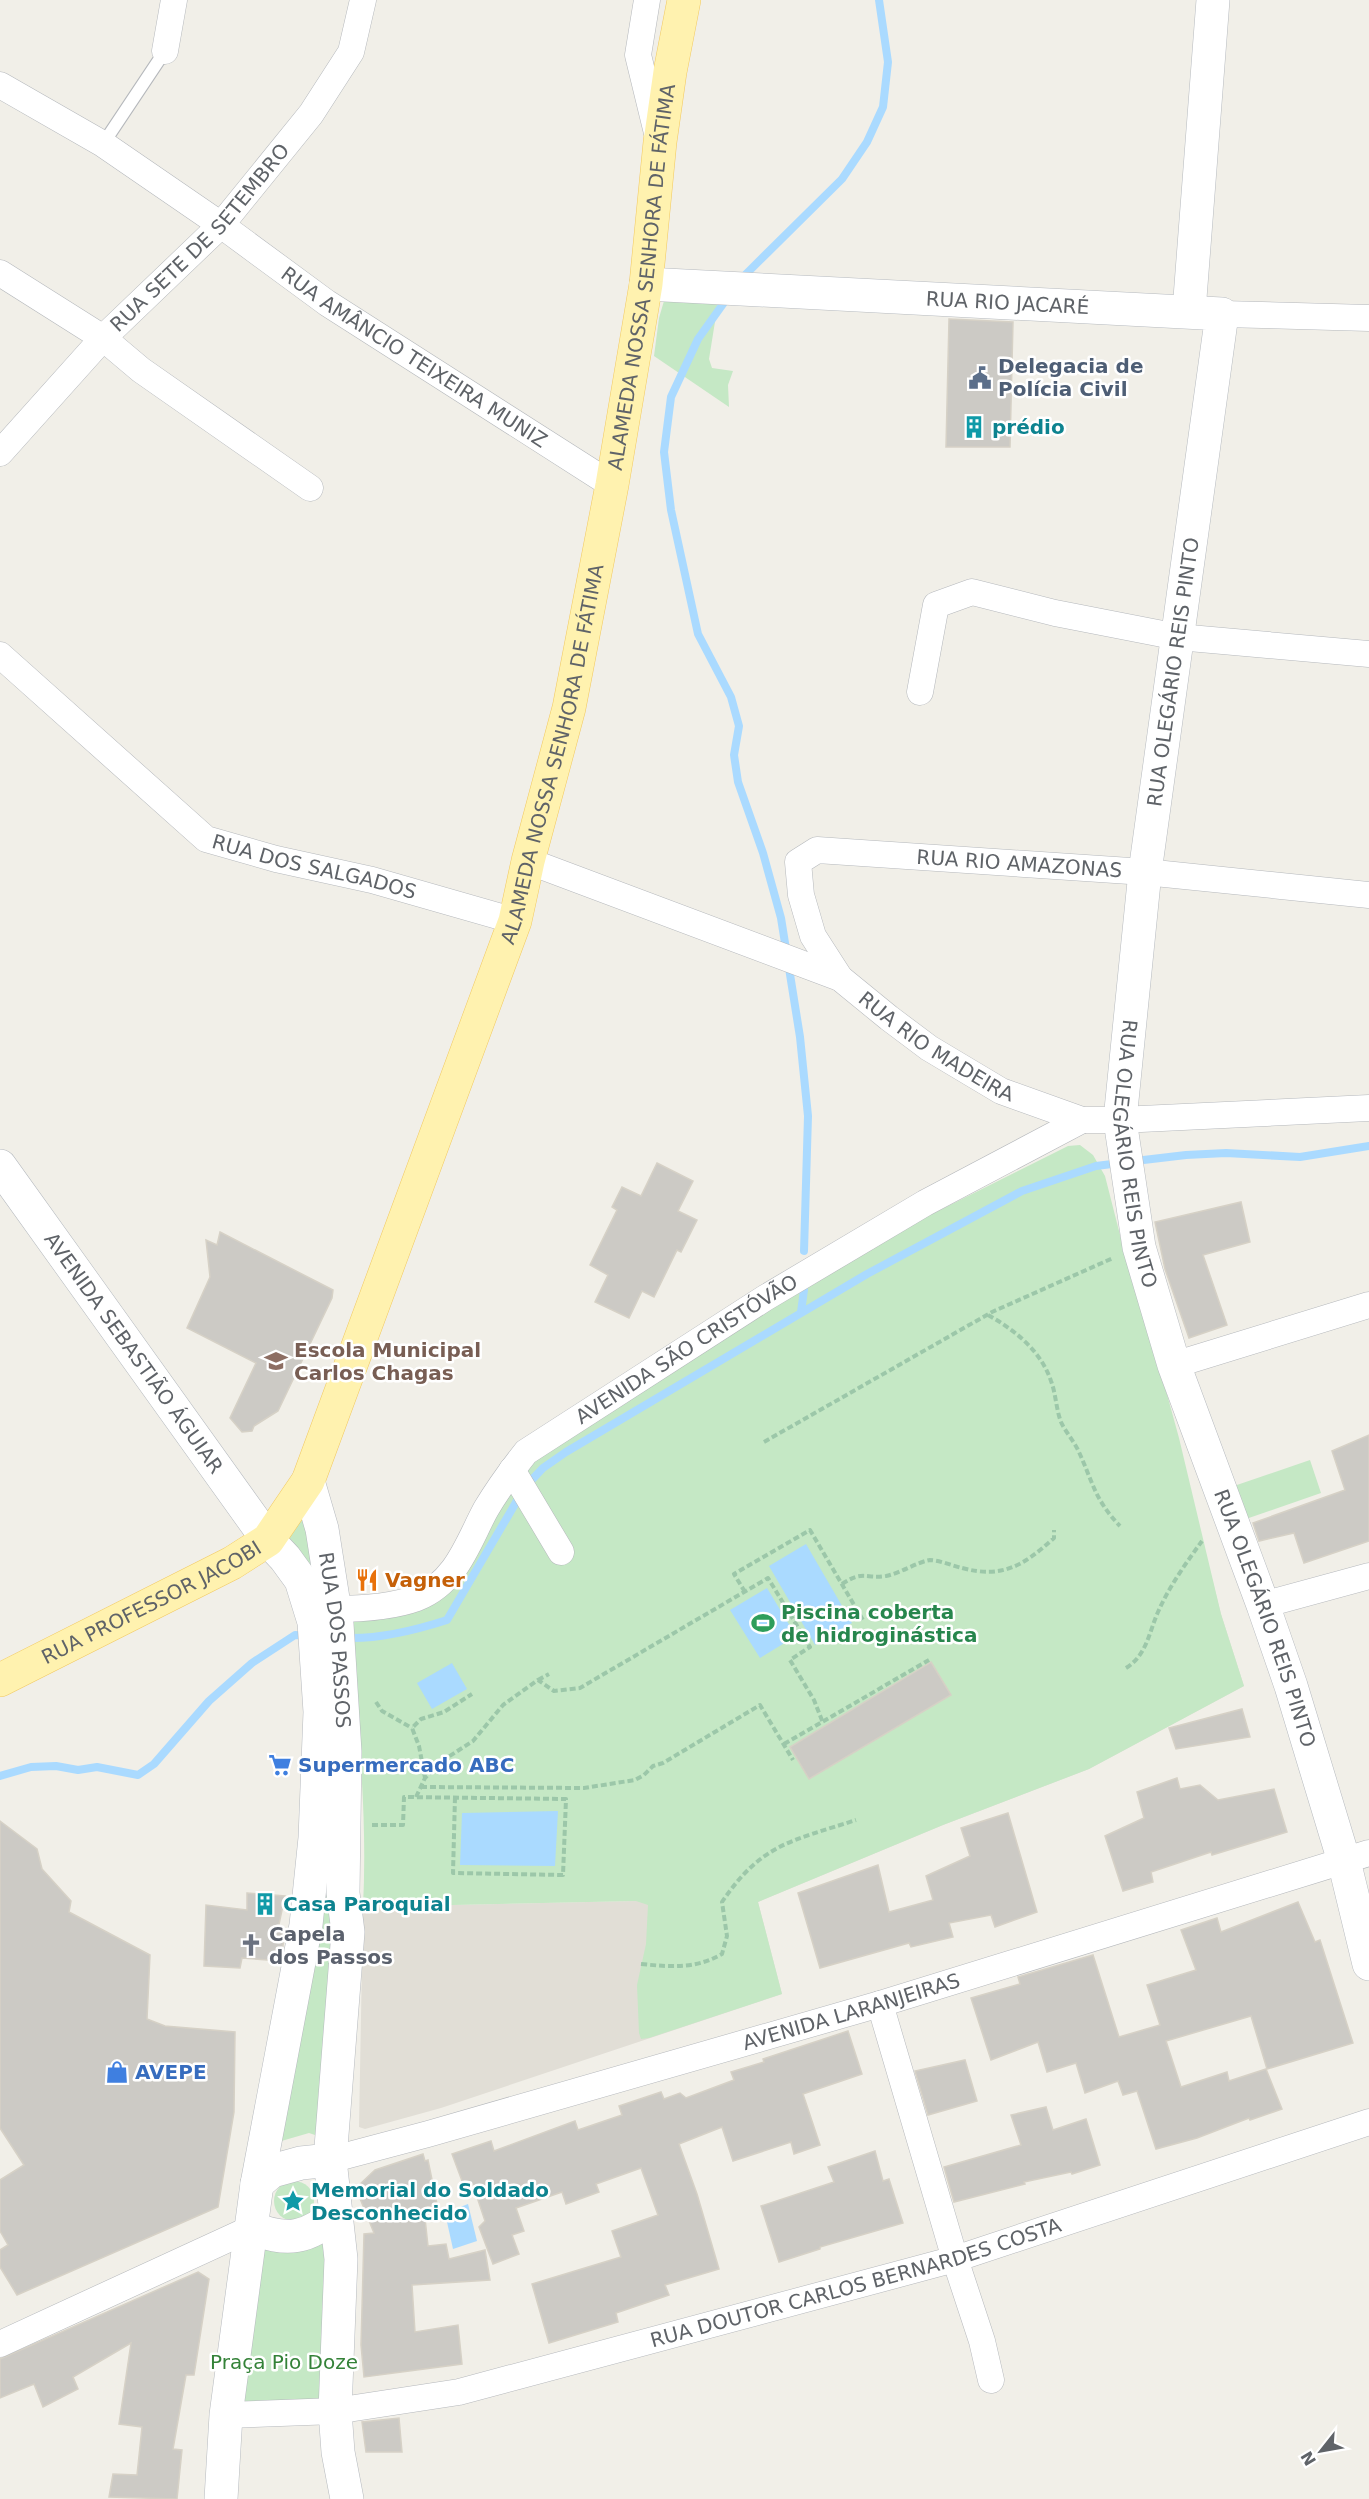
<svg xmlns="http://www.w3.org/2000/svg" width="1369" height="2499" viewBox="0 0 1369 2499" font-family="'DejaVu Sans',sans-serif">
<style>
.education{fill:#e1ded6}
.green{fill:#c5e8c5}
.water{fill:#aadaff}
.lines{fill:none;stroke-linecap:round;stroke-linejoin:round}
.stream{stroke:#aadaff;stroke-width:8}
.building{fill:#cccac5;stroke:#d6d1c6;stroke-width:1.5}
.lane-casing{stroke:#b5b8bc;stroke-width:14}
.street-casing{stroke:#b5b8bc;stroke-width:27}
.secondary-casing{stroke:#b6babf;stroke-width:34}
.primary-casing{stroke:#f2c960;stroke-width:34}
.path{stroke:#9cc7a9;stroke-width:4;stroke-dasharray:6 3;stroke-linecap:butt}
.lane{stroke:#fff;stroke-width:12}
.street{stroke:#fff;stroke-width:26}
.secondary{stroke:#fff;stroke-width:33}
.primary{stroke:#fff2af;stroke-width:33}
.labels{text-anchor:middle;stroke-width:5;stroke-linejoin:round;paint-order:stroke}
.street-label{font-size:20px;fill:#5f6368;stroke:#fff}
.service-label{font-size:20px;font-weight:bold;fill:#4e5e75;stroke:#fff;text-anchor:start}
.culture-label{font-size:20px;font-weight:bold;fill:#0d838f;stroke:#fff;text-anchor:start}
.education-label{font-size:20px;font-weight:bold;fill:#785e54;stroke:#fff;text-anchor:start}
.food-label{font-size:20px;font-weight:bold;fill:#c56008;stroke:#fff;text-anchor:start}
.leisure-label{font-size:20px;font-weight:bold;fill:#27864d;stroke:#fff;text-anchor:start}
.shop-label{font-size:20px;font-weight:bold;fill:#366cbe;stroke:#fff;text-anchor:start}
.worship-label{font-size:20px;font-weight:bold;fill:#5b616d;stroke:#fff;text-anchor:start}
.park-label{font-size:20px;fill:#348238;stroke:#fff}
</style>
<rect width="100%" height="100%" fill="#f1efe8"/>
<!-- education -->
<path class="education" d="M1199 1527 1221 1614 1244 1686 1089 1769 943 1825 758 1902 782 1994 441 2108 365 2129 359 2127 363 1907 636 1901Z"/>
<!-- green -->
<g class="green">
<path d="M666 294 719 297 709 359 712 368 733 371 728 385 729 407 654 356 659 318Z"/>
<path d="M1080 1145 1093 1155 1105 1176 1131 1278 1154 1347 1179 1438 1221 1614 1244 1686 1089 1769 943 1825 758 1902 782 1994 649 2038 641 2039 639 2033 637 1985 646 1944 648 1905 636 1901 363 1907C368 1809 357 1713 347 1615L412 1609 487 1527 525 1470 558 1443 888 1236 1068 1146Z"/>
<path d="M1310 1460 1321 1493 1243 1520 1231 1487Z"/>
<path d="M307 1518 340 1708 324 2138 309 2133 278 2142 322 1709 277 1542 291 1519Z"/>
<circle cx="294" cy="2201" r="20"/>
<path d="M259 2236 326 2240 330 2405 233 2409Z"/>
</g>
<!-- water -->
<g class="water">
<path d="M806 1544 852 1623 815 1645 769 1566Z"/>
<path d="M767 1588 796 1636 760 1658 730 1610Z"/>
<path d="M452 1663 467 1689 432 1709 417 1683Z"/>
<path d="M558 1811 555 1866 460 1865 462 1813Z"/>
<path d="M468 2204 477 2241 453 2249 445 2213Z"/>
</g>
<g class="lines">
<!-- stream -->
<g class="stream">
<path d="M742 278 842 179 867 142 883 107 888 62 879 0"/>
<path d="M728 297 698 339 671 397 664 452 671 510 698 634 731 697 739 726 734 755 738 782 763 853 781 918 800 1037 808 1116 804 1251"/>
<path d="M1135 1161 1186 1155 1226 1153 1300 1157 1369 1146"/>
<path d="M801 1312 804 1290"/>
<path d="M347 1638C379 1639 416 1630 447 1620L525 1487 543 1468 566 1452 867 1274 1022 1191 1096 1166 1120 1163"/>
<path d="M0 1776 31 1767 56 1766 78 1770 97 1767 138 1775 154 1764 209 1701 252 1663 295 1635 308 1636"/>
</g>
</g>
<!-- building -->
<g class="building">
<path d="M949 319 1013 322 1010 447H946Z"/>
<path d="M657 1163 693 1181 678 1211 697 1220 681 1252 677 1250 654 1297 642 1291 629 1318 595 1302 608 1275 590 1265 617 1210 612 1207 622 1187 641 1196Z"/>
<path d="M1241 1202 1250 1242 1203 1255 1227 1325 1189 1338 1165 1269 1155 1222Z"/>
<path d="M220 1232 333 1290 332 1298 278 1411 254 1426 252 1431 242 1432 230 1418 256 1363 187 1328 210 1277 206 1240 217 1245Z"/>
<path d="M1369 1435V1541L1304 1563 1294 1533 1259 1541 1253 1523 1345 1490 1332 1451Z"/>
<path d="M931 1662 951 1695 809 1779 790 1747Z"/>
<path d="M1242 1709 1250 1737 1176 1749 1169 1728Z"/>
<path d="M1177 1778 1180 1789 1200 1785 1218 1800 1274 1789 1287 1832 1212 1855 1211 1852 1151 1872 1153 1882 1123 1891 1105 1836 1144 1818 1137 1792Z"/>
<path d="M1008 1813 1037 1912 995 1927 991 1915 949 1923 953 1937 911 1947 909 1943 820 1968 798 1893 878 1865 889 1912 933 1900 926 1876 970 1856 961 1828Z"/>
<path d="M0 1821 37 1849 42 1869 71 1901 69 1912 150 1955 147 2019 165 2026 235 2032 234 2112 218 2207 17 2295 0 2267V2250L8 2245 0 2231V2180L24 2165 0 2128Z"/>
<path d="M247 1893 285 1896 278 1929 286 1930 280 1961 242 1958 240 1968 204 1966 206 1905 247 1910Z"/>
<path d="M1298 1902 1315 1942 1320 1940 1353 2043 1267 2069 1251 2016 1166 2041 1181 2087 1227 2072 1229 2081 1266 2069 1282 2109 1250 2120 1249 2118 1197 2138 1156 2149 1137 2091 1123 2095 1118 2081 1085 2093 1076 2063 1047 2072 1038 2042 991 2060 971 1998 1020 1984 1018 1977 1093 1955 1119 2037 1160 2025 1147 1985 1196 1970 1181 1930 1217 1918 1221 1932Z"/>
<path d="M848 2031 862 2074 803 2094 820 2145 794 2154 791 2142 733 2161 722 2127 679 2144 697 2194 719 2269 665 2285 669 2295 616 2313 618 2322 549 2343 532 2284 621 2257 612 2231 658 2215 641 2168 596 2184 599 2192 566 2204 562 2192 516 2208 524 2231 512 2235 519 2254 493 2264 479 2227 485 2221 473 2185 465 2189 452 2154 491 2141 494 2151 575 2121 578 2130 622 2115 619 2106 661 2092 664 2099 680 2093 686 2098 734 2080 731 2072 764 2062 763 2059Z"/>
<path d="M965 2060 977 2101 928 2115 915 2071Z"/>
<path d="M1046 2107 1053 2130 1086 2119 1100 2165 1072 2174 1071 2172 1024 2182 1025 2184 954 2202 944 2167 1021 2145 1011 2115Z"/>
<path d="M875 2151 883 2181 889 2179 903 2223 820 2247V2249L779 2262 761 2206 834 2182 828 2167Z"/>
<path d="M423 2154 425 2161 428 2160 437 2204 424 2209 428 2246 446 2244 449 2259 485 2250 490 2280 412 2285 415 2332 458 2325 462 2364 364 2377 361 2345 364 2234 374 2233 359 2196 358 2186 375 2170Z"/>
<path d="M198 2272 209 2279 194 2375H186L173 2449 182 2450 177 2499 109 2497 113 2474 137 2475 142 2427 119 2424 131 2343 73 2377 78 2389 43 2407 34 2384 0 2398V2359Z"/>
<path d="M399 2418 402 2452H366L362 2422Z"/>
</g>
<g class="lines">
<!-- lane casing -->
<g class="lane-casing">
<path id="lane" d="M103 144 165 51"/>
</g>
<!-- street casing -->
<g class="street-casing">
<g id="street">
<path d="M647 0 638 55 657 133"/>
<path d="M165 51 174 0"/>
<path id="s1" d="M0 85 103 144 221 225 327 303 612 485"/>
<path d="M0 273 103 338 141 370 310 488"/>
<path d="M1222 314 1369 318"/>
<path id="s2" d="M0 453 103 338 221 225 311 114 351 52 363 0"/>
<path id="s3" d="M0 655 206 839 276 859 372 880 515 921"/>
<path d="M920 692 936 605 972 592 1055 613 1178 637 1369 654"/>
<path id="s4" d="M528 861 840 978 889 1018 929 1048 1001 1091 1082 1120H1120L1369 1108"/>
<path id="s5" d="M840 978 813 936 801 895 798 862 817 850 1145 872 1369 895"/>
<path d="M1174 1365 1369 1305"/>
<path d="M512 1470 561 1552"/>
<path d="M1263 1605 1369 1576"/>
<path id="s6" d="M335 1609C362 1609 392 1607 417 1598 457 1582 468 1542 486 1509 498 1489 511 1471 526 1452L765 1298 925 1203 1082 1120"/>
<path d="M880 2004 955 2259 982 2341 991 2380"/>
<path id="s7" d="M330 2160 428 2134 880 2004 1369 1853"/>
<path d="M0 2344 252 2228"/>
<path id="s8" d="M226 2415 335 2411 459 2392 955 2259 1369 2122"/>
</g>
</g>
<!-- secondary casing -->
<g class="secondary-casing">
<g id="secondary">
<path id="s9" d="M646 284 1222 314 1145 872 1120 1120 1139 1247 1174 1365 1263 1605 1291 1686 1344 1861 1369 1964"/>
<path d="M1189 311 1213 0"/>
<path id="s10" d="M0 1166 268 1540 285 1558 301 1580 314 1622 320 1712 315 1838 306 1925 257 2184 226 2415 221 2499"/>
<path id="s11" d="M308 1481 322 1529 337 1624 345 1752 343 1893 348 1932 330 2160 341 2259 335 2411 338 2452 347 2499"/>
<path d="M257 2184 272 2171 301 2163 330 2160"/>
<path d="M252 2228C286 2242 309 2239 336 2213"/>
</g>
</g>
<!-- primary casing -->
<g class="primary-casing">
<g id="primary">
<path id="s12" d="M0 1680 232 1563 268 1540 308 1481 515 921 528 861 569 708 612 485 646 284 660 142 670 72 684 0"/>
</g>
</g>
<!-- path -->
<g class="path">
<path d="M988 1315C1015 1330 1041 1351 1051 1381 1056 1394 1056 1409 1061 1422 1065 1431 1073 1440 1078 1450 1093 1482 1094 1499 1120 1526"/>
<path d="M764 1442 992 1312 1113 1258"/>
<path d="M842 1584C863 1570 865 1579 886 1576 901 1573 917 1562 930 1560 939 1560 953 1566 962 1568 1003 1579 1024 1565 1054 1538V1530"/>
<path d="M745 1592 734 1574 810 1530 863 1620"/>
<path d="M1126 1668C1147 1655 1149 1632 1158 1612 1169 1587 1186 1563 1202 1541"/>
<path d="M538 1680 549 1674"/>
<path d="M376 1702 382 1711 412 1728"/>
<path d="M784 1744 929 1660"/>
<path d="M425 1778 419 1746 412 1728 421 1719 444 1712 472 1694"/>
<path d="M421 1787 584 1788 635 1780 644 1775 653 1766 663 1763 760 1705 793 1760"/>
<path d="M416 1797 425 1778 442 1761 473 1741 503 1705 538 1680 554 1691 580 1688 768 1578 810 1647 790 1660 814 1700 823 1723"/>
<path d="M372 1825H403L404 1797 566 1799 563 1875 453 1873 455 1797"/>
<path d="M641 1964C671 1967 696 1969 722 1954L727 1936 722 1902C762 1843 792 1841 856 1820"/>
</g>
<!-- lane -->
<use href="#lane" class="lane"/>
<!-- street -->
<use href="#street" class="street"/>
<!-- secondary -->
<use href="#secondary" class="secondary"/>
<!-- primary -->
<use href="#primary" class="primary"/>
</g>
<!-- icons -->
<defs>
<g id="civic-bare" transform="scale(1.8)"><path d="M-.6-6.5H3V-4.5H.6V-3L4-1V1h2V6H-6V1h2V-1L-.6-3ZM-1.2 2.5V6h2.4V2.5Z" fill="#5c6f8a" stroke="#fff" stroke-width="2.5" paint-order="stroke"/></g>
<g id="building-bare" transform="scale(1.8)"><path d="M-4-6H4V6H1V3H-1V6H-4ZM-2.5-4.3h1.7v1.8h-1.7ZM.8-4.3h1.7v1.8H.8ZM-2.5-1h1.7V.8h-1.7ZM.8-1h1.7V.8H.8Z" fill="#0f9aa8" stroke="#fff" stroke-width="2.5" paint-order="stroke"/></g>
<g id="school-bare" transform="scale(1.8)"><path d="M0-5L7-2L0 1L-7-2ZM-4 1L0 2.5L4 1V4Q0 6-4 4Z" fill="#8d6e63" stroke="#fff" stroke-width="2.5" paint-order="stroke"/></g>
<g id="restaurant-bare" transform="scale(1.8)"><path d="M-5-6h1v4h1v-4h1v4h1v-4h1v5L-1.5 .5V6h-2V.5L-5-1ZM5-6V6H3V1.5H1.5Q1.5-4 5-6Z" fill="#e8710a" stroke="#fff" stroke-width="2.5" paint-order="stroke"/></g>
<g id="stadium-bare" transform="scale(1.8)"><path d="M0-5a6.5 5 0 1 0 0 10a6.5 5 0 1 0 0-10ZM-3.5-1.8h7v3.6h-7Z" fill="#2e9e5b" stroke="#fff" stroke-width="2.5" paint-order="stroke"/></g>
<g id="supermarket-bare" transform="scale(1.8)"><path d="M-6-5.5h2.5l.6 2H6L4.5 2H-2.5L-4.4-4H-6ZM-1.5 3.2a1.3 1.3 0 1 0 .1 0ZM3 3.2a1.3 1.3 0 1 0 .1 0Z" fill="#3f7fe0" stroke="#fff" stroke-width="2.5" paint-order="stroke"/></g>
<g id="church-bare" transform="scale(1.8)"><path d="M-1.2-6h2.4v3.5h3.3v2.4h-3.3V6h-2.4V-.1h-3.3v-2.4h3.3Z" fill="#6b7280" stroke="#fff" stroke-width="2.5" paint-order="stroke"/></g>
<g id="shop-bare" transform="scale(1.8)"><path d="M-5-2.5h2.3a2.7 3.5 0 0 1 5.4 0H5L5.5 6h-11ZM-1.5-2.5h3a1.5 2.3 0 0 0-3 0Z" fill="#3f7fe0" stroke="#fff" stroke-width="2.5" paint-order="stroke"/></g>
<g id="sight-bare" transform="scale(1.8)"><path d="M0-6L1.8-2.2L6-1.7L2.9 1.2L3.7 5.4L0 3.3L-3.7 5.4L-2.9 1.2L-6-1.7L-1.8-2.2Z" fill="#0f9aa8" stroke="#fff" stroke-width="2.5" paint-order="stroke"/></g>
</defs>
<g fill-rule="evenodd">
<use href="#civic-bare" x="980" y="378"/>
<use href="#building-bare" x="974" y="427"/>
<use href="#school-bare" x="276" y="1361"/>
<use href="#restaurant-bare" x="367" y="1580"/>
<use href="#stadium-bare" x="763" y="1623"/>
<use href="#supermarket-bare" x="280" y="1765"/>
<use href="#building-bare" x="265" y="1904"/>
<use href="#church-bare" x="251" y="1945"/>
<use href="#shop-bare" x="117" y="2072"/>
<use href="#sight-bare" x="293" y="2201"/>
</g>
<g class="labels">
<!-- street labels -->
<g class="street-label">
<text dy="7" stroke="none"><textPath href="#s2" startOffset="294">RUA SETE DE SETEMBRO</textPath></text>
<text dy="7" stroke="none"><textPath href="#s12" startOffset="1628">ALAMEDA NOSSA SENHORA DE FÁTIMA</textPath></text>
<text dy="7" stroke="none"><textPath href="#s9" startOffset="362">RUA RIO JACARÉ</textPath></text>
<text dy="7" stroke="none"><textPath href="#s1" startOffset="496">RUA AMÂNCIO TEIXEIRA MUNIZ</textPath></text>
<text transform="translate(1173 672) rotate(-82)" y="7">RUA OLEGÁRIO REIS PINTO</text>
<text dy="7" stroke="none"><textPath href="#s12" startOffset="1142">ALAMEDA NOSSA SENHORA DE FÁTIMA</textPath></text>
<text dy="7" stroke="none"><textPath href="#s5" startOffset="351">RUA RIO AMAZONAS</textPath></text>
<text dy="7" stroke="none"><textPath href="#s3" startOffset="388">RUA DOS SALGADOS</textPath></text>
<text dy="7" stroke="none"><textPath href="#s4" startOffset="452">RUA RIO MADEIRA</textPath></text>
<text dy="7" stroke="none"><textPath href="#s9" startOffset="1424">RUA OLEGÁRIO REIS PINTO</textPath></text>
<text dy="7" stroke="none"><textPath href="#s6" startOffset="459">AVENIDA SÃO CRISTÓVÃO</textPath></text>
<text dy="7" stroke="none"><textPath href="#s10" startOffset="230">AVENIDA SEBASTIÃO ÁGUIAR</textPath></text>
<text dy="7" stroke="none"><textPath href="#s12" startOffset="170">RUA PROFESSOR JACOBI</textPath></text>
<text dy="7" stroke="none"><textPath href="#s9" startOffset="1910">RUA OLEGÁRIO REIS PINTO</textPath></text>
<text dy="7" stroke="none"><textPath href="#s11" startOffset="162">RUA DOS PASSOS</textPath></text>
<text dy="7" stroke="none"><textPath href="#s7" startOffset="542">AVENIDA LARANJEIRAS</textPath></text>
<text dy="7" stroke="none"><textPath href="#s8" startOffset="646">RUA DOUTOR CARLOS BERNARDES COSTA</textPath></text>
</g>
<!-- service labels -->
<g class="service-label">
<text x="998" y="373">Delegacia de<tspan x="998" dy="23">Polícia Civil</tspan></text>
</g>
<!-- culture labels -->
<g class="culture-label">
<text x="992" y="434">prédio</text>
<text x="283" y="1911">Casa Paroquial</text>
<text x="311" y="2197">Memorial do Soldado<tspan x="311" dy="23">Desconhecido</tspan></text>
</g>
<!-- education labels -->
<g class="education-label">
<text x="294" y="1357">Escola Municipal<tspan x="294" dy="23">Carlos Chagas</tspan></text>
</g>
<!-- food labels -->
<g class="food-label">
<text x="385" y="1587">Vagner</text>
</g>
<!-- leisure labels -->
<g class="leisure-label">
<text x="781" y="1619">Piscina coberta<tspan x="781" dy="23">de hidroginástica</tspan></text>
</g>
<!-- shop labels -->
<g class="shop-label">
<text x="298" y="1772">Supermercado ABC</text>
<text x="135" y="2079">AVEPE</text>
</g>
<!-- worship labels -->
<g class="worship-label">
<text x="269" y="1941">Capela<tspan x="269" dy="23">dos Passos</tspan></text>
</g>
<!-- park labels -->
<g class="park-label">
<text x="284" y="2369">Praça Pio Doze</text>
</g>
</g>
<!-- north arrow -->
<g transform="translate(1321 2451) rotate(239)" stroke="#ffffff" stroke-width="4.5" paint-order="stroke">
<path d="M0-4.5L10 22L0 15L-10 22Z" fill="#5f6368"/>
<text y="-9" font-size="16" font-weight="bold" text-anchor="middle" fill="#5f6368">N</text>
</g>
</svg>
